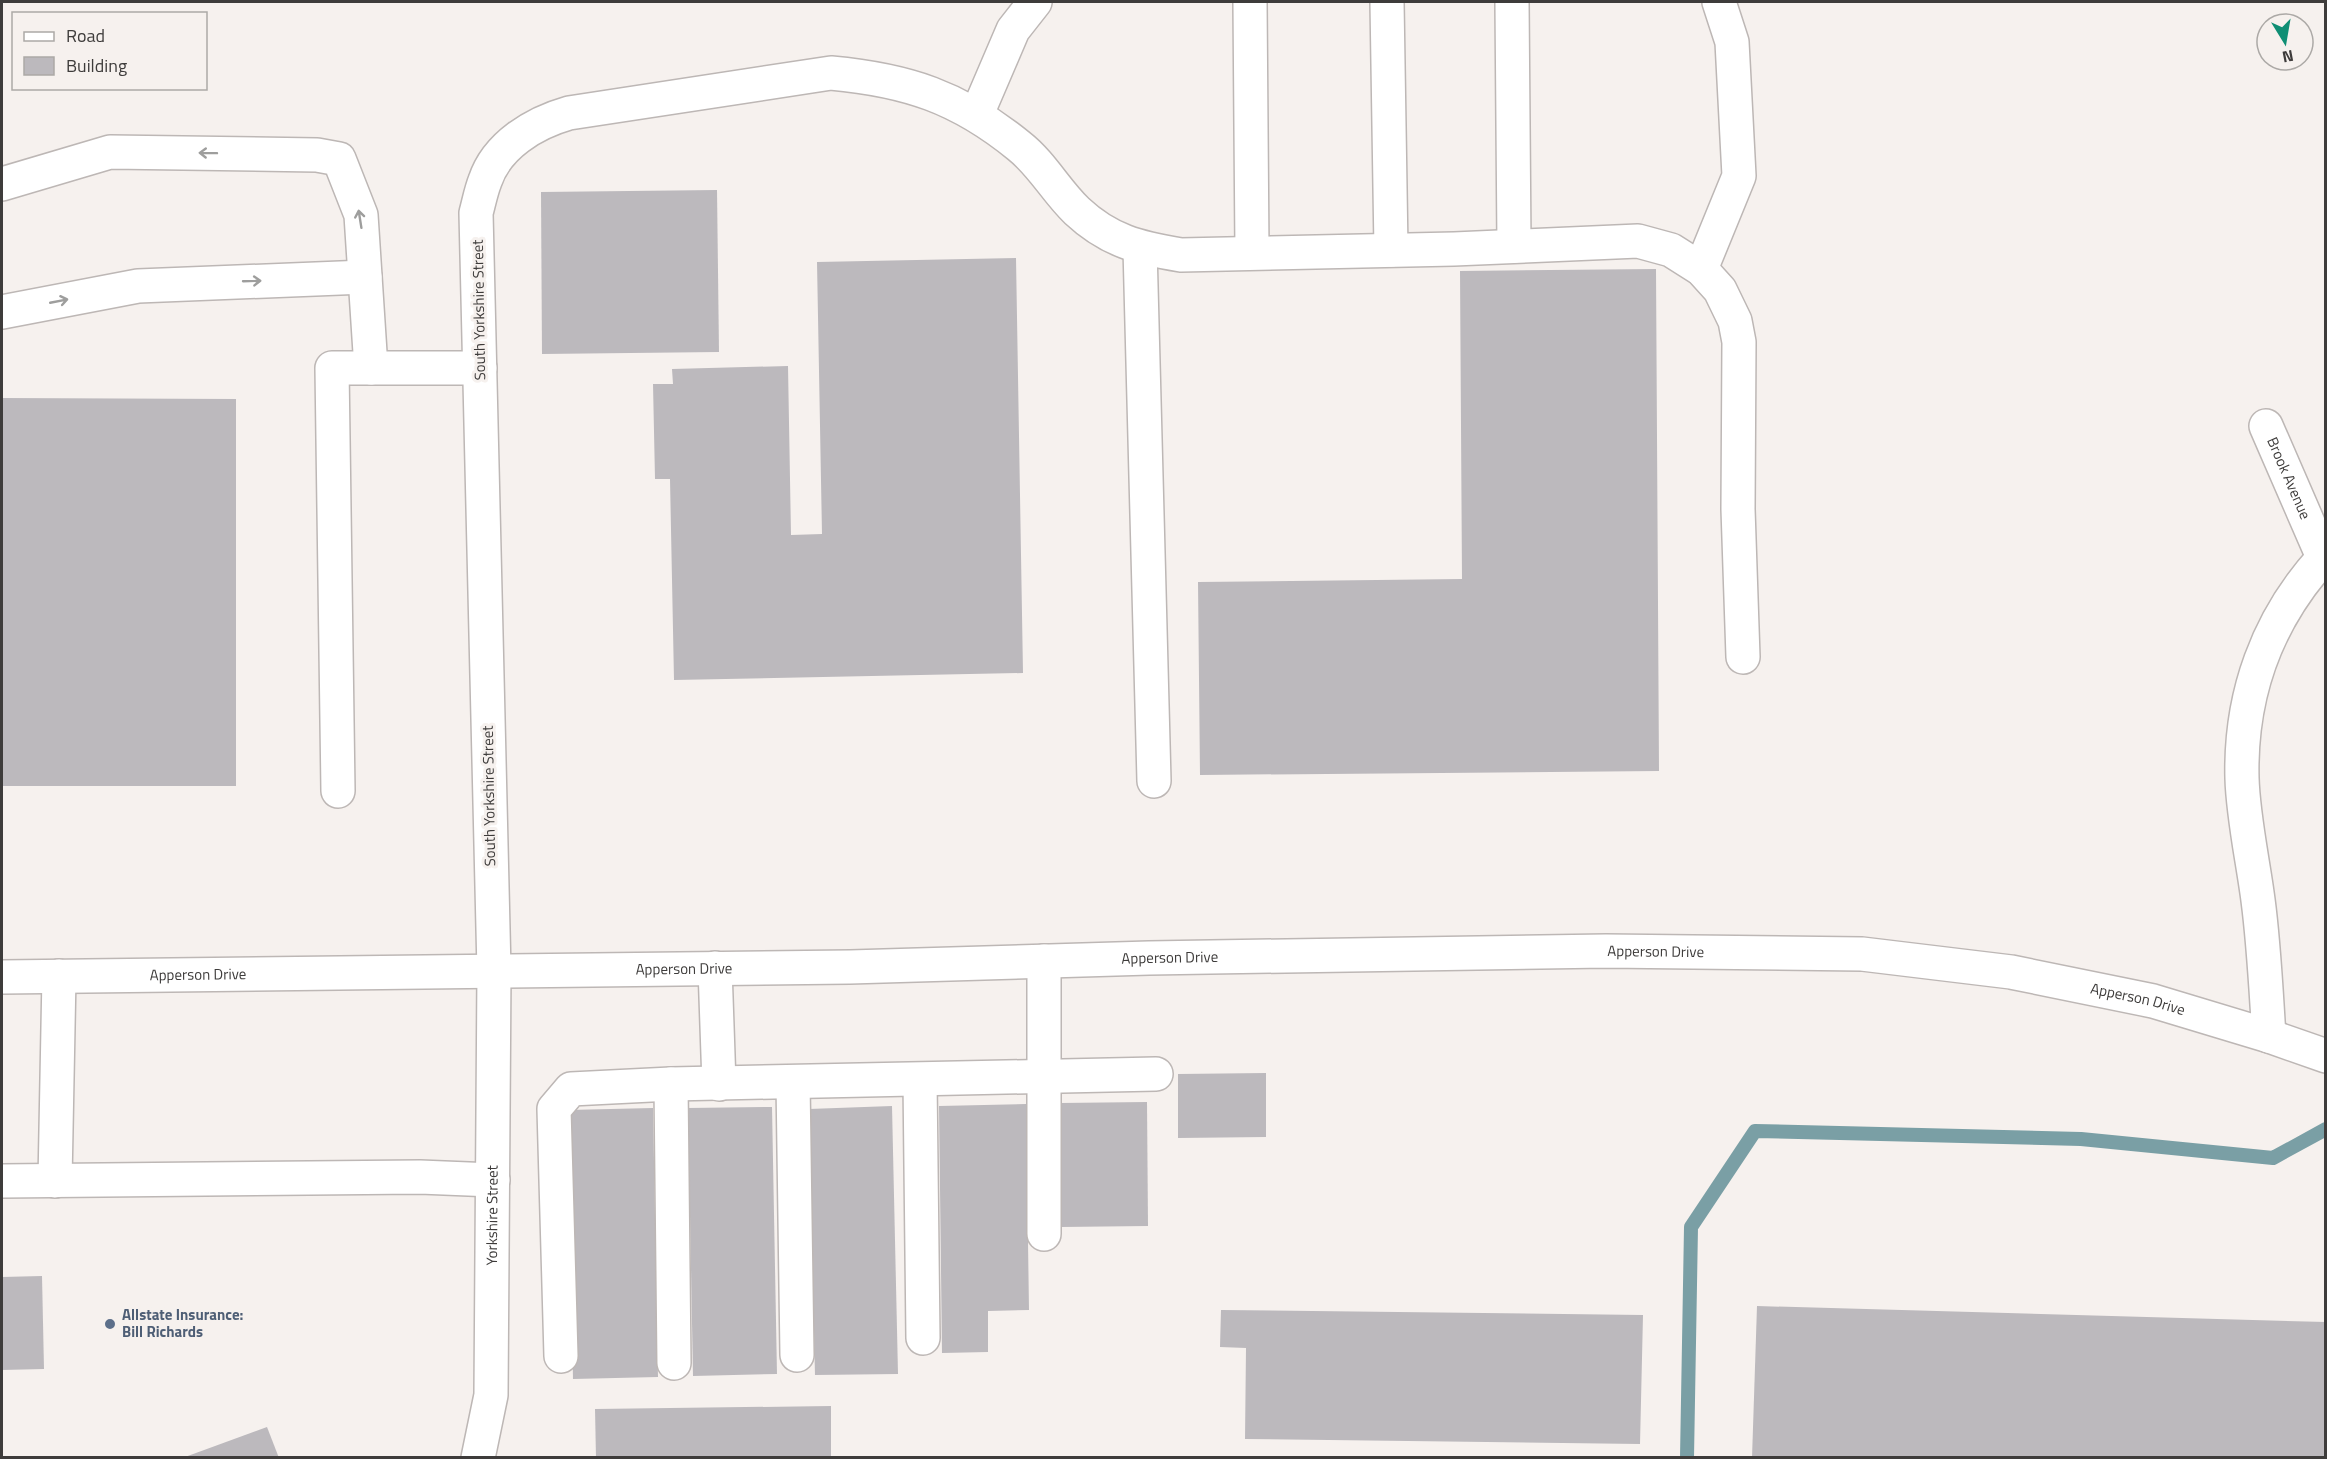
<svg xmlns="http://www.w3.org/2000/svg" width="2327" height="1459" viewBox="0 0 2327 1459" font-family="'Titillium Web',sans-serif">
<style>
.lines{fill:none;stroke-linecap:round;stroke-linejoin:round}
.stream{stroke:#7a9fa5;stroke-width:14}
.building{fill:#bcb9bd}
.minor-casing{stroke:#bdb7b5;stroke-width:36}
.major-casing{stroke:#bdb7b5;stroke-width:36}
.minor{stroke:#fff;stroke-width:33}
.major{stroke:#fff;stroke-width:33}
.oneway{stroke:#9e9e9d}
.service-dot{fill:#5c6f8a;stroke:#f6f1ee;stroke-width:2}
.labels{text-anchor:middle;stroke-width:6;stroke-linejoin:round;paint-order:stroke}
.street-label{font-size:15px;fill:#3e3c3b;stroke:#f6f1ee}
.service-label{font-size:15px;font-weight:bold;fill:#4e5e75;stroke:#f6f1ee;text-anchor:start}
</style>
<rect width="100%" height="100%" fill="#f6f1ee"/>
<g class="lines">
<!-- stream -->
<path class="stream" d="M1687 1458 1691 1227 1755 1131 2081 1139 2273 1158 2326 1129"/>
</g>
<!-- building -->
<g class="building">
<path d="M717 190 719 352 542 354 541 192Z"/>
<path d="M1016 258 1023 673 674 680 670 479H655L653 384H673L672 369 788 366 791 535 822 534 817 262Z"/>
<path d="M1656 269 1659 771 1200 775 1198 582 1462 579 1460 271Z"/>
<path d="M2 398 236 399V786H2Z"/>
<path d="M1266 1073V1137L1178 1138V1074Z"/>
<path d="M1147 1102 1148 1226 1061 1227 1060 1103Z"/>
<path d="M1026 1104 1029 1310 988 1311V1352L942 1353 939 1106Z"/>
<path d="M892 1106 898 1374 815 1375 809 1109Z"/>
<path d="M772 1107 777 1374 693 1376 688 1108Z"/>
<path d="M653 1108 658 1377 573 1379 568 1110Z"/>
<path d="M42 1276 44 1369 2 1370V1277Z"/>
<path d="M1757 1306 2326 1322V1458H1752Z"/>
<path d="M1221 1310 1643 1315 1640 1444 1245 1439 1246 1348 1220 1347Z"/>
<path d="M831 1406V1458H596L595 1409Z"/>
<path d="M267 1427 279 1458H185V1457Z"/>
</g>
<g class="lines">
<!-- minor casing -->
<g class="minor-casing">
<g id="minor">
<path d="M1250 2 1252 252"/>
<path d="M1387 2 1391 250"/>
<path d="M1512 2 1514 246"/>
<path d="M977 114 1013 30 1035 2"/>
<path d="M2 184 110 152 317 155 339 159 361 215 371 368"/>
<path d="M1140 248 1154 781"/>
<path d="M1701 269 1739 176 1732 42 1719 2"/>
<path d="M2 312 138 286 365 277"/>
<path id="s1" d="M2266 426 2326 564"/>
<path d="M338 791 332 368H480"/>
<path d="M1044 961V1234"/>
<path d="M715 968 719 1084"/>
<path d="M2269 1036C2266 991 2264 945 2258 900 2253 861 2243 817 2242 778 2240 695 2267 620 2323 558"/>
<path d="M920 1080 923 1338"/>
<path d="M793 1082 797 1355"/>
<path d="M671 1084 674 1363"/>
<path d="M2 1181 420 1177 493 1180"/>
<path d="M55 1181 59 976"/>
<path d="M561 1356 554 1109 571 1089 671 1084 1156 1074"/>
<path id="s2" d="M478 1458 491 1395 494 971 476 213C479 202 481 191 485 181 497 145 534 123 569 113L831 73C907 80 959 97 1019 146 1042 164 1056 191 1077 211 1109 241 1139 248 1181 255L1454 249 1638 241 1671 250 1701 269 1720 290 1735 321 1739 342 1738 509 1743 657"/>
</g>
</g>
<!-- major casing -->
<g class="major-casing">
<g id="major">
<path id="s3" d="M2 977 850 967 1149 958 1606 951 1862 954 2011 972 2153 1001 2269 1036 2326 1056"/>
</g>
</g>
<!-- minor -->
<use href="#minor" class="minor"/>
<!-- major -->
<use href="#major" class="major"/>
</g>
<!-- one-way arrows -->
<defs><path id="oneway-shaft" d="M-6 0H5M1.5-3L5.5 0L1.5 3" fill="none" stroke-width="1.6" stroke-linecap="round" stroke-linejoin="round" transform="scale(1.5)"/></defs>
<g class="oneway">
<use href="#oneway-shaft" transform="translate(208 153) rotate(-179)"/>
<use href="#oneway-shaft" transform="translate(360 219) rotate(-99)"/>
<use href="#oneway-shaft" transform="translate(252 281) rotate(-2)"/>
<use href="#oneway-shaft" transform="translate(59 301) rotate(-11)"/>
</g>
<!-- markers -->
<circle class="service-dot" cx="110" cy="1324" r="6"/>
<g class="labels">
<!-- street labels -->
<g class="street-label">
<text transform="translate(479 310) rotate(-91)" y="5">South Yorkshire Street</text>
<text dy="5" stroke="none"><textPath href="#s1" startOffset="57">Brook Avenue</textPath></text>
<text transform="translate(489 796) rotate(-91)" y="5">South Yorkshire Street</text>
<text dy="5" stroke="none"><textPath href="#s3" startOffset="1654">Apperson Drive</textPath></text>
<text dy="5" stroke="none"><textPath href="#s3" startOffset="1168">Apperson Drive</textPath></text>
<text dy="5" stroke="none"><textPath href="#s3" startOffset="682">Apperson Drive</textPath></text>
<text dy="5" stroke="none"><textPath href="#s3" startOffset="196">Apperson Drive</textPath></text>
<text dy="5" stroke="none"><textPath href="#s3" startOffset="2140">Apperson Drive</textPath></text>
<text dy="5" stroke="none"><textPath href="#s2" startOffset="244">Yorkshire Street</textPath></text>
</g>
<!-- service labels -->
<g class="service-label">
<text x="122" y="1320">Allstate Insurance:<tspan x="122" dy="17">Bill Richards</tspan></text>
</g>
</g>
<!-- border -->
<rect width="2327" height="1459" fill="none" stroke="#3e3c3b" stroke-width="6"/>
<!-- legend -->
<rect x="12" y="12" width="195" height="78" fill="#f6f1ee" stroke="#aca9a6" stroke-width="1.5"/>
<rect x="24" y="32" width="30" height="9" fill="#ffffff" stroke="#aca9a6" stroke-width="1.5"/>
<text x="66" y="42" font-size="18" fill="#3e3c3b">Road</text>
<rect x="24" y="57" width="30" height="18" fill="#bcb9bd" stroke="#aca9a6" stroke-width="1.5"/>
<text x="66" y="72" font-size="18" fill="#3e3c3b">Building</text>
<!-- north arrow -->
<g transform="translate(2285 42) rotate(169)"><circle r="28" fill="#f6f1ee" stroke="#aca9a6" stroke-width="1.5"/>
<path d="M0-4.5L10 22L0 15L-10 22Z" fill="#0f8e74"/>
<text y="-9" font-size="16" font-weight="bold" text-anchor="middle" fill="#3e3c3b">N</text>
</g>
</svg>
